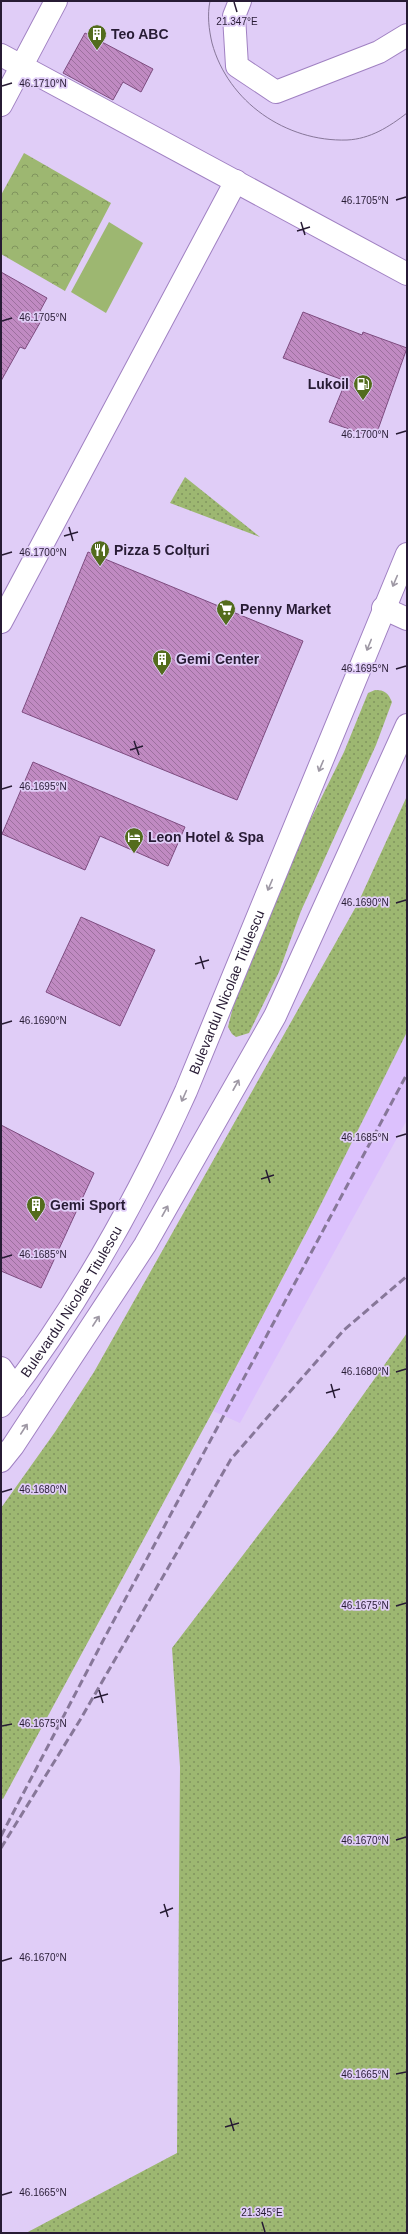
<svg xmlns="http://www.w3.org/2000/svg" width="408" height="2234" viewBox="0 0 408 2234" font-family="Arial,sans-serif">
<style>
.built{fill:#dcc1fd}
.grass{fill:url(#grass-dots)}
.park{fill:url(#park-crowns)}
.garden{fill:#9db771}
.building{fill:url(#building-back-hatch);stroke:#7e4c80}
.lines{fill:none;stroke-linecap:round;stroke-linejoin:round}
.minor-casing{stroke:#a081c2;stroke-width:24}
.major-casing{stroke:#a081c2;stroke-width:24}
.minor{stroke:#fff;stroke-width:22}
.major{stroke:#fff;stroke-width:22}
.tram{stroke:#877799;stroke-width:1}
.rail{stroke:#877799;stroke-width:3;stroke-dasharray:8 4;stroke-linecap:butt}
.oneway{stroke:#9e98a4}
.ticks{fill:none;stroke:#271b34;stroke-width:1.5}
.labels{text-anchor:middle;stroke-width:3.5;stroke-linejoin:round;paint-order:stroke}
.poi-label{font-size:14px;font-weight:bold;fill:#271b34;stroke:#e0cdf7;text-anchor:start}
.street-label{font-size:14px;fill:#271b34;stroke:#e0cdf7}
.ticks-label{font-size:10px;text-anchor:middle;fill:#271b34;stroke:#e0cdf7;stroke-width:3.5;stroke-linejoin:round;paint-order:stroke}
</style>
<defs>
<pattern id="grass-dots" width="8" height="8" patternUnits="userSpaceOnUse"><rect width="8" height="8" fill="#9db771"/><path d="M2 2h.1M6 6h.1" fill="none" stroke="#80945e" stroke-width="1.8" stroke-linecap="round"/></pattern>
<pattern id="park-crowns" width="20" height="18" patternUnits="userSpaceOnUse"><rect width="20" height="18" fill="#9db771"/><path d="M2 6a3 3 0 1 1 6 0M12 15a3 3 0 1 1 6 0" fill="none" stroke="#80945e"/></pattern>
<pattern id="building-back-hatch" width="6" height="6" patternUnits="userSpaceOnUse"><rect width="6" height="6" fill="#c08ac2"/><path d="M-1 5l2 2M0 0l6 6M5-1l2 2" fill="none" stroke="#9c709e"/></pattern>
</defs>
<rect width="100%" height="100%" fill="#e0cdf7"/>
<!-- built -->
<path class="built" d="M407 1032V1120L240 1423 213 1411 316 1214Z"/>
<!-- grass -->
<g class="grass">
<path d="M185 477 260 537 170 503Z"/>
<path d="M375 690C385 690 388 693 392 702L376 745 301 911 279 972 249 1033 236 1037 232 1034 228 1027 234 1003 251 957 297 847 344 752 368 693Z"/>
<path d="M407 796V1032L316 1214 213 1411 3 1799 1 1798V1508L55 1432 94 1372 358 903Z"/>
<path d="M407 1333V2233H26L177 2153 180 1767 172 1648 336 1433Z"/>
</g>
<!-- park -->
<path class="park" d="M24 153 111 203 65 291 1 254V195Z"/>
<!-- garden -->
<path class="garden" d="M109 222 143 243 106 313 71 292Z"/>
<!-- building -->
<g class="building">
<path d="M85 33 153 69 141 92 123 82 113 100 63 73Z"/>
<path d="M1 272 47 298 40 311 45 314 25 349 20 347 1 381Z"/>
<path d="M303 312 362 335 363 332 407 348 375 438 329 422 346 381 283 358Z"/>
<path d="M88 552 303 641 237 800 22 712Z"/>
<path d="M33 762 185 827 168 866 100 836 85 870 2 834Z"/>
<path d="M81 917 155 950 120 1026 46 992Z"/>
<path d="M1 1125 94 1173 41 1288 1 1271Z"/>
</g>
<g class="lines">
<!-- minor casing -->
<g class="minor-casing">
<g id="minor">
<path d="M240 1 234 16 237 66 276 92 379 52 407 35"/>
<path d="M1 55 407 274"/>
<path d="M1 105 56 1"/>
<path d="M383 608 407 619"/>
<path d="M1 622 236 181"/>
<path d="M1 1368 15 1388"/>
</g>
</g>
<!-- major casing -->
<g class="major-casing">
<g id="major">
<path id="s1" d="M1 1406C76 1309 136 1202 186 1091L407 554"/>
<path d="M1 1461 13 1446 145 1245 275 1016 407 725"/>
</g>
</g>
<!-- minor -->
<use href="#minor" class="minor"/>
<!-- major -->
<use href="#major" class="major"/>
<!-- tram -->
<path class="tram" d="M210 1C207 15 209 30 212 43 228 102 286 142 347 140 370 139 389 127 407 113"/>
<!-- rail -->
<g class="rail">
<path d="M1 1836 106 1635 407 1074"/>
<path d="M1 1848 80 1720 231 1459 344 1330 407 1276"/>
</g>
</g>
<!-- one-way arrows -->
<defs><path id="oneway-shaft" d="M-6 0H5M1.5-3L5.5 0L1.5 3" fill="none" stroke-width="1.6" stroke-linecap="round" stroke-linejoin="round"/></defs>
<g class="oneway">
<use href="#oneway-shaft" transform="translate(395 581) rotate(113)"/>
<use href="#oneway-shaft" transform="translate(369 645) rotate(112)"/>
<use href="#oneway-shaft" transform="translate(321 766) rotate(113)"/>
<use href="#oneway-shaft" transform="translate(270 885) rotate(113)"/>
<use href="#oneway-shaft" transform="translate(236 1085) rotate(-61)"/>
<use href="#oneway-shaft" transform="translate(184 1096) rotate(114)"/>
<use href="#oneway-shaft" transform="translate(165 1211) rotate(-61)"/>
<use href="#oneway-shaft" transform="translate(96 1321) rotate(-57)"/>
<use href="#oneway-shaft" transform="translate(24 1429) rotate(-57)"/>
</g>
<!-- ticks -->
<path class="ticks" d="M234 2 237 12M2 86 12 83M396 200 406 197M301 222 305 235M297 231 310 227M2 321 12 318M396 434 406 431M69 527 73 541M64 536 78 532M2 555 12 552M396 669 406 666M134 741 139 755M130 750 143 746M2 789 12 786M396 903 406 900M200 956 204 969M195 964 209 960M2 1024 12 1021M396 1137 406 1134M266 1170 270 1183M261 1179 274 1175M2 1258 12 1255M396 1372 406 1369M331 1384 335 1398M326 1393 340 1389M2 1492 12 1489M396 1606 406 1603M99 1690 103 1703M94 1698 108 1694M2 1726 12 1724M396 1840 406 1837M164 1904 168 1917M160 1913 173 1908M2 1961 12 1958M396 2074 406 2072M230 2118 234 2131M225 2127 239 2123M2 2195 12 2192M262 2222 265 2232"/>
<!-- icons -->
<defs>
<g id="building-pin" transform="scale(1)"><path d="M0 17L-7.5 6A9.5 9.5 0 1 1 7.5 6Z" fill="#536c1d" stroke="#e0cdf7"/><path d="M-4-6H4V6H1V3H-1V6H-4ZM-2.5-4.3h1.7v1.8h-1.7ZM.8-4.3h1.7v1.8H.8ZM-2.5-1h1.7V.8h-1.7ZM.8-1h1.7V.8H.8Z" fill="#fff"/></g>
<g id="fuel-pin" transform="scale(1)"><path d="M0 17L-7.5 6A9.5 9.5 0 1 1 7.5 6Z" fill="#536c1d" stroke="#e0cdf7"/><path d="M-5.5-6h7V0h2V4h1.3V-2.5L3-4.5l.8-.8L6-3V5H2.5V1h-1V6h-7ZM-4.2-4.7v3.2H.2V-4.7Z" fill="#fff"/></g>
<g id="restaurant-pin" transform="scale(1)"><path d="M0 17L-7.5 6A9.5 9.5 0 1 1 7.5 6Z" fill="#536c1d" stroke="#e0cdf7"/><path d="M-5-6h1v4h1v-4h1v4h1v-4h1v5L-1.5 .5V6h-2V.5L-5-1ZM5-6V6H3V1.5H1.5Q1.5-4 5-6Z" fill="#fff"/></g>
<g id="supermarket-pin" transform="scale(1)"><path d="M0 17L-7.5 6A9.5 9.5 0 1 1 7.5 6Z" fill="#536c1d" stroke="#e0cdf7"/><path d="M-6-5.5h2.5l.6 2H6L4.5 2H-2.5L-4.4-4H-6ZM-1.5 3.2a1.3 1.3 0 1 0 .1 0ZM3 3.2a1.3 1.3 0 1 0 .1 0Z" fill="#fff"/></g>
<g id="hotel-pin" transform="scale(1)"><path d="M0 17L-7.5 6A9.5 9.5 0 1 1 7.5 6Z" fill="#536c1d" stroke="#e0cdf7"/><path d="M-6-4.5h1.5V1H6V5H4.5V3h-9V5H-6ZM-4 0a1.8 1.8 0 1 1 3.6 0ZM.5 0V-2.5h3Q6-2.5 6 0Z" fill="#fff"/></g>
</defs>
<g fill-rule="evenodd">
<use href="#building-pin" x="97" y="34"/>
<use href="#fuel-pin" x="363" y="384"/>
<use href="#restaurant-pin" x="100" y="550"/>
<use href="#supermarket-pin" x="226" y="609"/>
<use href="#building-pin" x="162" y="659"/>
<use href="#hotel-pin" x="134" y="837"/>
<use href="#building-pin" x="36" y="1205"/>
</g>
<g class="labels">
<!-- poi labels -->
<g class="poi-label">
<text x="111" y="39">Teo ABC</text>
<text x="349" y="389" text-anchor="end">Lukoil</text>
<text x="114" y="555">Pizza 5 Colțuri</text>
<text x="240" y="614">Penny Market</text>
<text x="176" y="664">Gemi Center</text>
<text x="148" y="842">Leon Hotel &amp; Spa</text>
<text x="50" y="1210">Gemi Sport</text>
</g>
<!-- street labels -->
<g class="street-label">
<text dy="5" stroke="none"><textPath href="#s1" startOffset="473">Bulevardul Nicolae Titulescu</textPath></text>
<text dy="5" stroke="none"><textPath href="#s1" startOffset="126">Bulevardul Nicolae Titulescu</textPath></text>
</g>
</g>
<g class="ticks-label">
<text x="237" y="25">21.347°E</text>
<text x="43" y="87">46.1710°N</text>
<text x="365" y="204">46.1705°N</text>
<text x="43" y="321">46.1705°N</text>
<text x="365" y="438">46.1700°N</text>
<text x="43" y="556">46.1700°N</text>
<text x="365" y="672">46.1695°N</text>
<text x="43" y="790">46.1695°N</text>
<text x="365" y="906">46.1690°N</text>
<text x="43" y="1024">46.1690°N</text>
<text x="365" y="1141">46.1685°N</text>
<text x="43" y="1258">46.1685°N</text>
<text x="365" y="1375">46.1680°N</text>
<text x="43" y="1493">46.1680°N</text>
<text x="365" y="1609">46.1675°N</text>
<text x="43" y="1727">46.1675°N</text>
<text x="365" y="1844">46.1670°N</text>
<text x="43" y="1961">46.1670°N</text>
<text x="365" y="2078">46.1665°N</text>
<text x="43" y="2196">46.1665°N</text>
<text x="262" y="2216">21.345°E</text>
</g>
<!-- border -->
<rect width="408" height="2234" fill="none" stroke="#271b34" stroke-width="4"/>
</svg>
